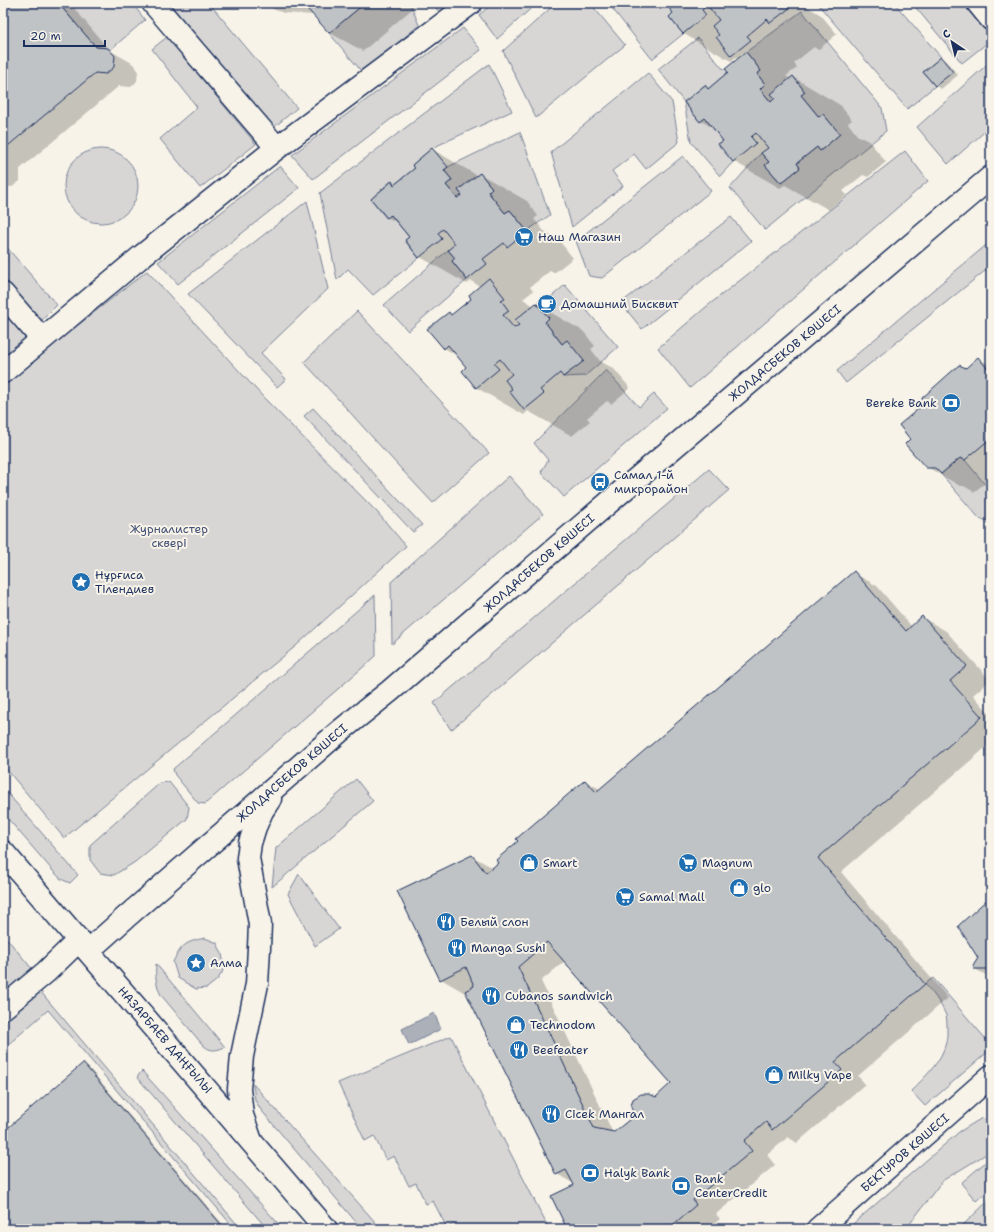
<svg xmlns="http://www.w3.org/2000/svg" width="994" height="1232" viewBox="0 0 994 1232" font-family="'Shantell Sans',sans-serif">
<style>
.green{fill:#d7d6d4;stroke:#798299}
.water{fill:#acb0b9;stroke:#727c95}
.shadow{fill:#0003;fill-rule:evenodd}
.building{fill:#c0c3c5;stroke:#1b2f5e;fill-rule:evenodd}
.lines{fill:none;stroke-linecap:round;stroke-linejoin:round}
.minor-casing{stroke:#1b2f5e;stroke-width:25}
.major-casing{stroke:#1b2f5e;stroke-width:25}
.minor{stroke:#f7f3e8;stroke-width:22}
.major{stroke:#f7f3e8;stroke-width:22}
.labels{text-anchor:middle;stroke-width:4;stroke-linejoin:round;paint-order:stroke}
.poi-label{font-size:12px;fill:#1b2f5e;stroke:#f7f3e8;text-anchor:start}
.street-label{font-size:12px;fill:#1b2f5e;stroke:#f7f3e8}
.park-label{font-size:12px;fill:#415076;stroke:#f7f3e8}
</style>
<rect width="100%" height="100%" fill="#f7f3e8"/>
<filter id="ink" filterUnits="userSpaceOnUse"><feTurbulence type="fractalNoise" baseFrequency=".025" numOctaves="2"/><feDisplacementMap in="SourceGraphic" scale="8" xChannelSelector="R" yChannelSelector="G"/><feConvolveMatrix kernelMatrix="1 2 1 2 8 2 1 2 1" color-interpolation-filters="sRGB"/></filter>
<g filter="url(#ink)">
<!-- green -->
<g class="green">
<path d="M58 3H132L145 20 110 50 108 48 96 47Z"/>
<path d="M169 3H209L297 108 273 128Z"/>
<path d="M365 3H410L419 25 363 73 329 33Z"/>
<path d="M433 3H454L440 14Z"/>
<path d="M493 3H537L497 39 479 15Z"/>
<path d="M556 3H590L625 45 536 118 503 51Z"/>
<path d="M608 3H665L673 13 669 17 683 34 652 59Z"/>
<path d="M817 3H894L941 57 923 72 935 86 907 109Z"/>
<path d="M912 3H962L991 37V40L962 63Z"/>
<path d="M802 11 882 108 886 131 765 230 730 188 761 153 769 162 765 165 781 183 800 168 797 163 817 147 820 151 840 134 823 114 819 117 801 95 805 92 793 76 775 98 771 102 760 89 765 84 757 74 761 71 746 52Z"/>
<path d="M463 28 481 50 313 179 292 155Z"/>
<path d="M167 37 256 144 200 188 160 139 197 107 152 49Z"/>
<path d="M698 38 722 68 725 69 728 72 708 89 705 85 684 102 700 122 705 118 723 141 719 144 733 162 720 176 691 142 684 102 658 69Z"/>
<path d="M991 61V126L948 164 917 127Z"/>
<path d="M489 64 512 111 432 148 412 165 415 168 394 185 391 181 371 199 386 218 391 215 409 237 405 241 419 258 373 295 348 269 337 280 320 193Z"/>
<path d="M648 73 672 102 679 142 646 169 634 154 612 171 623 186 572 227 551 152Z"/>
<path d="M520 132 550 215 527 231 510 210 505 213 488 192 492 188 480 173 458 190 462 195 457 198 446 185 452 180 444 170 448 167Z"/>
<circle cx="101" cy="186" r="37"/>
<path d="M905 151 928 181 690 388 658 348 706 307Z"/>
<path d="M683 156 711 191 602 278 589 276 576 241Z"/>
<path d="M280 166 299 188 178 284 158 262Z"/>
<path d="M307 201 328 289 261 353 286 379 277 387 188 294Z"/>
<path d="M731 217 751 241 642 329 621 303Z"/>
<path d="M991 241V266L846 383 837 371Z"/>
<path d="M3 243 57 305 41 321 3 277Z"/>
<path d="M448 250 455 258 452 261 467 280 408 331 384 305Z"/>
<path d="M147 271 265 399 377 512 406 546 297 645 64 838 3 765V384L63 333 78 325Z"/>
<path d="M565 285 618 347 585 376 563 377 583 361 562 344 545 322 549 318 536 303 551 297Z"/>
<path d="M3 306 29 337 3 358Z"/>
<path d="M357 311 489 453 433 503C389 457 347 408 304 362Z"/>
<path d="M606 370 639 407 654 394 667 408 564 497 541 472 548 460 534 443Z"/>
<path d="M313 408 422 525 413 532 304 416Z"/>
<path d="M960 458 965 460 988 488 991 486V517L987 521 979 518 941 474Z"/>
<path d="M709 469 729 490 451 730 434 703Z"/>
<path d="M509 476 543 514 392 644 391 582Z"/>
<path d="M375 595 376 656 205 804 198 803 175 775 173 769Z"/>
<path d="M356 779 373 801 272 887 276 848Z"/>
<path d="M169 782 189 807 187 819 135 862 114 875 100 873 90 860V845L160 783Z"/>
<path d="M3 788 78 875 70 883 61 879 53 871 3 813Z"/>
<path d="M299 874 339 929 315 946 288 894Z"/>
<path d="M3 934 33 970 3 993Z"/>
<path d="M205 938 217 943 222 954 224 966 222 973 217 980 207 988 196 989 178 978 173 962C182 944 186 942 205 938Z"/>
<path d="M156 964 225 1047C215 1051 210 1052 202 1044L161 995C156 985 155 976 156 964Z"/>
<path d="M933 978 991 1045V1049L925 1106 911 1091C929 1073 949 1055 947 1028 947 1023 947 1017 945 1013 940 1002 933 993 925 984Z"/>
<path d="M40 991 241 1229H235L48 1010 3 1049V1023Z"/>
<path d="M451 1036 549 1229H457L454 1224 447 1228 433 1201 426 1204 416 1183 409 1186 394 1156 386 1160 374 1136 365 1141 338 1083Z"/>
<path d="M142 1071 283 1229H268L263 1224 137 1077Z"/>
<path d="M253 1084 376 1223 369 1229H362L261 1110 255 1100Z"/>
<path d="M982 1118 991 1121V1151L942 1181 906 1229H833L838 1225 847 1229 959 1132Z"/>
<path d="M988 1160 991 1163V1188L976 1201 961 1183Z"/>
<path d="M991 1198V1229H959Z"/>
</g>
<!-- water -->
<path class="water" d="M434 1013 441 1029 409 1045 402 1029Z"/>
<!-- shadow -->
<g class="shadow">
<path d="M3 3H70L109 50 132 63 138 70 137 81 131 87 119 86 20 169V181L12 187 3 186Z"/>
<path d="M263 3H419L363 51 330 33 314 15 284 13 275 10Z"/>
<path d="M666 3H804L808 7 821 15 837 34 818 50 814 47 794 63 797 68 786 76 791 79 793 77 840 105 852 120 848 123 857 135 870 142 886 162 868 177 863 175 843 191 847 195 829 210 785 185 780 188 733 161 724 141 715 129 701 121 705 86 709 89 729 72 739 59 736 57 731 61 684 34 670 17 675 13Z"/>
<path d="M941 58 947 62 958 75 941 89 936 86 924 72Z"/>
<path d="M432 149 478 176 480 174 527 201 538 216 534 219 544 231 557 238 573 258 554 273 550 271 530 287 533 291 523 299 534 306 536 304 583 331 595 346 591 349 600 361 614 369 630 388 611 404 607 401 587 418 590 421 572 436 528 411 524 415 477 388 463 371 468 368 458 356 444 348 449 313 452 315 473 299 481 287 471 281 467 284 420 257 411 237 401 225 387 217 392 182 396 185 416 168Z"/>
<path d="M978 358 991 366V478L974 492 964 486H960L927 467 966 369Z"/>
<path d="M854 573 877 586 912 627 923 618 946 631 990 680 973 695 991 715V743L841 872 948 998 858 1076 865 1084 797 1143 788 1137 767 1155 775 1165 716 1214 720 1219 708 1229H568L576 1185 557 1174 467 992 465 993 441 979 398 891 472 856 493 868 585 781 600 789ZM565 961 672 1083 656 1098 615 1133H613L541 981Z"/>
<path d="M991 897V978L975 969 979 958Z"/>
<path d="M83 1065 89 1068 227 1229H3V1133Z"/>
</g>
<!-- building -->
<g class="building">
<path d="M3 3H58L96 47 108 48 115 56 114 67 106 74 95 73 3 150Z"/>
<path d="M302 3H365L329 33Z"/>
<path d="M665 3H787L791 7 770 23 767 19 747 36 751 40 731 56 716 37 719 35 712 26 719 20 707 5 702 10 706 15 683 34 669 17 673 13Z"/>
<path d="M746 52 761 71 757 74 765 84 760 89 771 102 775 98 771 94 793 76 805 92 801 95 819 117 823 114 840 134 820 151 817 147 797 163 800 168 781 183 765 165 769 162 761 153 768 148 756 133 751 137 756 143 733 162 718 144 723 141 705 118 700 122 684 102 705 85 708 89 728 72 725 69Z"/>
<path d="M941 57 953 72 935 86 923 72Z"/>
<path d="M432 148 448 167 444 170 452 180 446 185 457 198 462 195 458 190 480 173 492 188 488 192 505 213 510 210 527 231 507 247 504 243 483 259 487 264 467 280 452 261 455 258 448 250 455 244 443 229 438 233 442 239 419 258 405 240 409 237 391 215 387 218 371 199 392 181 394 185 415 168 412 165Z"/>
<path d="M489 278 505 298 501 300 509 311 503 315 514 328 519 325 515 320 536 303 549 318 545 322 562 344 567 340 584 361 563 377 560 373 540 390 544 394 524 410 509 391 512 389 505 380 512 374 500 359 494 364 499 369 476 388 462 371 466 367 448 345 444 349 427 329 449 312 451 315 471 299 469 295Z"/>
<path d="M978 357 987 368 991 365V438L965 460 960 458 941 474 935 468H926L905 444 910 439 899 425 923 405 922 398 959 365 966 368Z"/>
<path d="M854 571 906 631 922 616 967 666 950 681 982 717 818 858 925 984 835 1062 842 1070 772 1130 766 1122 744 1141 752 1151 693 1200 696 1205 668 1229H567L551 1196 574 1185 566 1170 556 1175 465 991 474 986 466 967 440 980 397 891 472 855 486 873 498 863 496 860 518 841 516 839 585 780 596 792ZM547 942 671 1083 656 1097 649 1094H641L633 1099 631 1106 634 1116 614 1132 594 1128 518 967Z"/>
<path d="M991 896V971L990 969H974L973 966 978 958 958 926Z"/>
<path d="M83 1063 225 1229H3V1132Z"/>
</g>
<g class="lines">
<!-- minor casing -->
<g class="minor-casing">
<g id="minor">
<path d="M153 3 277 148"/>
<path d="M978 3 991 19"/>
<path d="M3 294 42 339"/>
<path d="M3 372 143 255 277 148 471 3"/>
<path d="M88 951 125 918 340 731 390 691 614 498 991 177"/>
<path d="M3 1008 46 972 79 940"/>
<path d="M251 1141 242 1115 239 1089 242 1056 257 984 259 948 260 924 248 858 250 843 255 827 262 811 270 799"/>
<path d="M818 1229 991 1076"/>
</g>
</g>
<!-- major casing -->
<g class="major-casing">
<path id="major" d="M3 852 326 1229"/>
</g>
<!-- minor -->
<use href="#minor" class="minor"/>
<!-- major -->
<use href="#major" class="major"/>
</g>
</g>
<!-- icons -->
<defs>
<g id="supermarket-disc" transform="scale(1)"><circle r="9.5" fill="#1f6fb2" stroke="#f7f3e8"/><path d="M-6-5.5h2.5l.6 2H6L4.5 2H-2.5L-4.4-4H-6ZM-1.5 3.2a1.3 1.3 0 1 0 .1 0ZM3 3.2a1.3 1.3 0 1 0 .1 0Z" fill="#fff"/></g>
<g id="cafe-disc" transform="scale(1)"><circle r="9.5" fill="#1f6fb2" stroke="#f7f3e8"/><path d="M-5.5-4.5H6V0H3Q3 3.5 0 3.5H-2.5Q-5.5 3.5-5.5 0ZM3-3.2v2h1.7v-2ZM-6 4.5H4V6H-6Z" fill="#fff"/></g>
<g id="bank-disc" transform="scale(1)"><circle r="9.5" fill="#1f6fb2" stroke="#f7f3e8"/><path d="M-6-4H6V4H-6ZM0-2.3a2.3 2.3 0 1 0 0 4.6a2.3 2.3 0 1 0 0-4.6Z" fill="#fff"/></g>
<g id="bus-disc" transform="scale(1)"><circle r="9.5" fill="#1f6fb2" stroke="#f7f3e8"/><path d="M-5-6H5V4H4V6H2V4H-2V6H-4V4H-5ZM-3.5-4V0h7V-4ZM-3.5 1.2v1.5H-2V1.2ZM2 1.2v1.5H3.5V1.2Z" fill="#fff"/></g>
<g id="sight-disc" transform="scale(1)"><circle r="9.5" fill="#1f6fb2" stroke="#f7f3e8"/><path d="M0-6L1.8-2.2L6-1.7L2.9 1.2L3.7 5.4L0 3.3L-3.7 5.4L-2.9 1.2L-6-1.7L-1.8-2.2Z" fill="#fff"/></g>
<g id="shop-disc" transform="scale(1)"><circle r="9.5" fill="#1f6fb2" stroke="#f7f3e8"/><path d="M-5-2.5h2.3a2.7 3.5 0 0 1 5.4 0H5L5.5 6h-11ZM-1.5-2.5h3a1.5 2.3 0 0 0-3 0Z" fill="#fff"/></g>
<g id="restaurant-disc" transform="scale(1)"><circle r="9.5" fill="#1f6fb2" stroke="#f7f3e8"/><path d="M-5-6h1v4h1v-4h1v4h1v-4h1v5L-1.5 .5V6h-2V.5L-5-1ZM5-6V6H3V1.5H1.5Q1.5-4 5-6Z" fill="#fff"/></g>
</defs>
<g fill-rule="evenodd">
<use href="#supermarket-disc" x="524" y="237"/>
<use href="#cafe-disc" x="547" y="304"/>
<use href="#bank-disc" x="951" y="403"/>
<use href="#bus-disc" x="600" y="482"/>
<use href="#sight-disc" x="81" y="582"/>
<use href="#shop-disc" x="529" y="863"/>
<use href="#supermarket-disc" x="688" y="863"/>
<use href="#shop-disc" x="739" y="888"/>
<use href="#supermarket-disc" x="625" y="897"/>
<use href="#restaurant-disc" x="446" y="922"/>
<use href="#restaurant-disc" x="457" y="948"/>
<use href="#sight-disc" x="196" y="963"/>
<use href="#restaurant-disc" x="491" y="996"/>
<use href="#shop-disc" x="516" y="1025"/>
<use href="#restaurant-disc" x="519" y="1050"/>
<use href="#shop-disc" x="774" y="1075"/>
<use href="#restaurant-disc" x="551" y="1114"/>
<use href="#bank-disc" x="590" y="1173"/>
<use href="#bank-disc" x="681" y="1186"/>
</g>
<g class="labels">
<!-- poi labels -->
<g class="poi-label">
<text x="538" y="241">Наш Магазин</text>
<text x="561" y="308">Домашний Бисквит</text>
<text x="937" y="407" text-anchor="end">Bereke Bank</text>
<text x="614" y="479">Самал 1-й<tspan x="614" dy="14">микрорайон</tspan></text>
<text x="95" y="579">Нұрғиса<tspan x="95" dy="14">Тілендиев</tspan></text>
<text x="543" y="867">Smart</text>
<text x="702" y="867">Magnum</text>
<text x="753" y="892">glo</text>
<text x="639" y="901">Samal Mall</text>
<text x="460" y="926">Белый слон</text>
<text x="471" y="952">Manga Sushi</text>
<text x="210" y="967">Алма</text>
<text x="505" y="1000">Cubanos sandwich</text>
<text x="530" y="1029">Technodom</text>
<text x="533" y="1054">Beefeater</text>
<text x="788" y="1079">Milky Vape</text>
<text x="565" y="1118">Cicek Мангал</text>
<text x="604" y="1177">Halyk Bank</text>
<text x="695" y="1183">Bank<tspan x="695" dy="14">CenterCredit</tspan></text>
</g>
<!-- street labels -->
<g class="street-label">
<text transform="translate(785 353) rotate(-40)" y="4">ЖОЛДАСБЕКОВ КӨШЕСІ</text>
<text transform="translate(539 563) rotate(-41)" y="4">ЖОЛДАСБЕКОВ КӨШЕСІ</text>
<text transform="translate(292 773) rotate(-41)" y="4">ЖОЛДАСБЕКОВ КӨШЕСІ</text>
<text transform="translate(165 1040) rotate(49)" y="4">НАЗАРБАЕВ ДАҢҒЫЛЫ</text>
<text transform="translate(905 1153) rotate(-41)" y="4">БЕКТУРОВ КӨШЕСІ</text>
</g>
<!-- park labels -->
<g class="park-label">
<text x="169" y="533">Журналиcтер<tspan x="169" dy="14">сквері</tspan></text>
</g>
</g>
<!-- margin -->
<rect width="994" height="1232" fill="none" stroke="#f7f3e8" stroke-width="16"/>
<rect x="8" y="8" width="978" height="1216" fill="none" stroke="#1b2f5e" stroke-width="1.5" filter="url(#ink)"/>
<!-- north arrow -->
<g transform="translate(952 42) rotate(325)" stroke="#f7f3e8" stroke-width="3" paint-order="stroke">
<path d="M0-3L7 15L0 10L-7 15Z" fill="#1b2f5e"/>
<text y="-6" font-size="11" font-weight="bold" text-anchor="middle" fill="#1b2f5e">С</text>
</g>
<!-- scale -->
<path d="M24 40v6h81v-6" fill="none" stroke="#1b2f5e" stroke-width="2"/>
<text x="30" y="40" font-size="12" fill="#1b2f5e" stroke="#f7f3e8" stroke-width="3" paint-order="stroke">20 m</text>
</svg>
